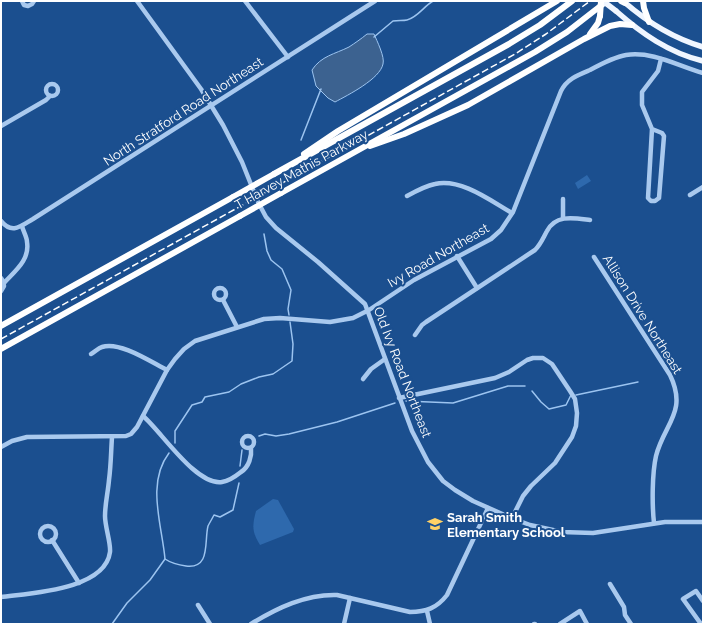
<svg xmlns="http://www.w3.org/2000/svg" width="704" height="625" viewBox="0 0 704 625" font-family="Raleway,sans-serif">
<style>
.green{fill:#2e69ad}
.water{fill:#3c6290;stroke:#9cc4f0}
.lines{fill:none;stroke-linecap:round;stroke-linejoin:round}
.stream{stroke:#9cc4f0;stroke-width:1.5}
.minor{stroke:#a9c9ee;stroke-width:4.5}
.major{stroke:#f0f6ff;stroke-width:5.5}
.highway{stroke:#fff;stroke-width:6}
.rail{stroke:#fff;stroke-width:1.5;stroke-dasharray:7 3;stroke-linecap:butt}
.major-bridge{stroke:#f0f6ff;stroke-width:5.5}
.highway-bridge{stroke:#fff;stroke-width:6}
.labels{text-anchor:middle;stroke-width:4;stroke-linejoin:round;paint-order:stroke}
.street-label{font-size:13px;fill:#fff;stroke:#1b4f8f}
.poi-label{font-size:13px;font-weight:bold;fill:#fff;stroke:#1b4f8f;text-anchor:start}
</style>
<rect width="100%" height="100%" fill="#1b4f8f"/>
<!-- green -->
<g class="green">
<path d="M587 175 591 181 578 189 575 183Z"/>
<path d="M273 499 278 500 294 529 293 532 260 545C252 532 252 526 256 511Z"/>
</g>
<!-- water -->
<path class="water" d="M367 34H374C377 41 385 57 383 64 380 79 348 95 335 102L328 98 316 86 312 70C321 56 335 54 349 47 355 43 361 39 367 34Z"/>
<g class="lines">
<!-- stream -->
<g class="stream">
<path d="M374 37 393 21C398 20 403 21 407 20 418 17 423 7 433 1"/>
<path d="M301 140 321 89"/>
<path d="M264 234 267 251 271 260 282 269 291 290 288 309 289 315"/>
<path d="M532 391 541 402 549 409 566 405 571 395"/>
<path d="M576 395 638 382"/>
<path d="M406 401 453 403 508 386H525"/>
<path d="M259 436 265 434 276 436 289 434 337 422 395 403"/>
<path d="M175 443V431L192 405 202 402 205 397 229 392 241 384 259 377 273 374 292 361 293 344 290 322"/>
<path d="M240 466 242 450"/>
<path d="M165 559C171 563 178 565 186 566 211 569 204 542 208 526 210 522 212 519 214 515L220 517 233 510 239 483"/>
<path d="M112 624 127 603 150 580 165 559C162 525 146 483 169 453"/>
</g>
<!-- minor -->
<g class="minor">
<path d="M22 1 24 5 28 6 32 4 34 1"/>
<path d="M137 1 201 89 223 125 242 162 258 202 266 217 276 228 318 262 365 304 412 431 428 462 443 481 455 490 473 501 509 517 530 525 562 532 593 533 665 522H703"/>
<path d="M245 1 288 57"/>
<circle cx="52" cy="90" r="6"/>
<path d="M1 126 46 100 50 96"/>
<path d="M652 129 662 133 664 136 659 198 655 201H651L648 198 652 129 642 105V92L658 71 661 59"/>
<path d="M690 195 703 187"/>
<path d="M407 196C416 191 425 186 435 184 461 178 491 201 512 213"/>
<path d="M563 218V199"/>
<path d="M1 221C12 235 21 226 33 219L375 1"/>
<path d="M457 256 477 288"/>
<path d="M594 257 670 375C688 412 664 424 656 456 652 474 652 505 654 523"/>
<path d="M1 278 3 281 4 286 1 291"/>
<path d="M4 283C15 271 30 260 27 242 27 237 23 231 22 226"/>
<circle cx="220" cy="294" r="6"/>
<path d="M223 300 237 327"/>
<path d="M415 335 422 325 426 322 535 250C541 244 543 238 547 231 556 214 574 218 590 220"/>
<path d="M91 354C95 352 98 348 102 347 120 341 151 362 167 370"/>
<path d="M363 379 371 369 385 359"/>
<path d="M399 398 495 378 509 372 527 360 533 358H543L552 364 570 391 575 399 577 413 576 426 572 437 555 463 531 486 523 496 512 518"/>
<path d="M143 416C161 431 196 486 222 482 229 481 236 476 241 472 249 467 252 456 251 448"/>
<circle cx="248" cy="442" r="6"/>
<path d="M1 447 12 441 27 437 126 436 131 434 137 427 167 370 175 359 184 349 195 341 264 319 280 318 330 322 353 318 369 310 414 280 491 239 501 230 513 212 561 91C567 79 578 75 590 70 601 64 614 57 626 55 653 51 678 66 703 73"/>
<circle cx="48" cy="534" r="8"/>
<path d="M52 540 79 583"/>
<path d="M610 584 624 607 625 615 631 624"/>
<path d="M1 597C30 593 105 590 110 552 111 543 105 527 105 516 105 504 108 492 109 480 111 465 111 451 112 437"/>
<path d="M198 605 210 624"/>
<path d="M427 611 430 624"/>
<path d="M251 624C277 608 306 594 337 595L410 612C426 612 437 608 447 595L488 508"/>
<path d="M344 624 350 598"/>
<path d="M534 624H535"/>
<path d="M560 624 580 611 587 624"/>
<path d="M701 624 683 599 696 591 703 601"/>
</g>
<!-- major -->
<g class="major">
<path d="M623 1C647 22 672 38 703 47"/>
<path d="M616 11C641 33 669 53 703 61"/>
</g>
<!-- highway -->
<g class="highway">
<path d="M621 1 625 3"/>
<path d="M643 1 644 8 649 22"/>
<path d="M590 34 598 23 600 16"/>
<path d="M370 146 404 134 468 105 584 39 610 26 620 24 632 25"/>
<path d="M304 154 338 131 557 1"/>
<path d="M274 174 509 44 540 25 572 1"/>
<path d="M281 193 535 52 567 32 603 4"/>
<path d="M1 326 233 197"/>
<path d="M1 349 240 216"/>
</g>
<!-- rail -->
<path class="rail" d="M1 339 515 54 546 34 590 1"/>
<!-- major-bridge -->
<path class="major-bridge" d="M603 1 616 11"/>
<!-- highway-bridge -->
<g class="highway-bridge">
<path d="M600 16 601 1"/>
<path d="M233 197 274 174"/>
<path d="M240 216 281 193"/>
</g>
</g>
<!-- icons -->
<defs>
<g id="school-bare" transform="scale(1.2)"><path d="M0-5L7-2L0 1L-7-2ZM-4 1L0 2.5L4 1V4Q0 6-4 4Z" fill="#ffd166" stroke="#1b4f8f" stroke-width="2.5" paint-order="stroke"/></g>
</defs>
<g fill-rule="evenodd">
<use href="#school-bare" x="435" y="524"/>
</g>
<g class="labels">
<!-- street labels -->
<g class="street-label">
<text transform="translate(183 111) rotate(-33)" y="5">North Stratford Road Northeast</text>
<text transform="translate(301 169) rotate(-29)" y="5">T Harvey Mathis Parkway</text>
<text transform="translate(438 255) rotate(-30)" y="5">Ivy Road Northeast</text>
<text transform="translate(643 314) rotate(58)" y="5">Allison Drive Northeast</text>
<text transform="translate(403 372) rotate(69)" y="5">Old Ivy Road Northeast</text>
</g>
<!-- poi labels -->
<g class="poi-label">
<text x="447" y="522">Sarah Smith<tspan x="447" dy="15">Elementary School</tspan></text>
</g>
</g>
<!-- border -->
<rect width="704" height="625" fill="none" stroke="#ffffff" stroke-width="4"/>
</svg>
